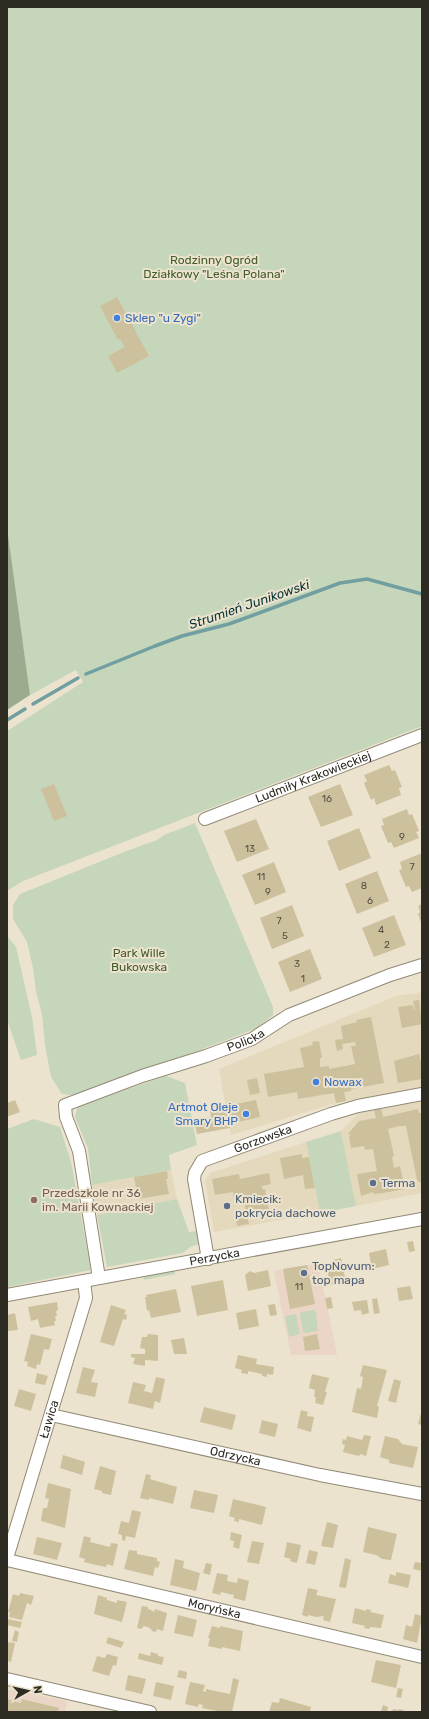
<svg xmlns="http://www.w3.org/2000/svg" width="429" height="1719" viewBox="0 0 429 1719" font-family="Rubik,sans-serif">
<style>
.built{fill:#e5d9bd}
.education{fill:#ead5c7}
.green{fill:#c6d6ba}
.forest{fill:#9aac8d}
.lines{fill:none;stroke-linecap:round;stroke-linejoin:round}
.stream{stroke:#719ea0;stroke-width:3.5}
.building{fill:#cdc09d}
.minor-casing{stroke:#918975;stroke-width:14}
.minor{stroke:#fff;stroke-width:12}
.shop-dot{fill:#3f7fe0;stroke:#ece3ce;stroke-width:1.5}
.service-dot{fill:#5c6f8a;stroke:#ece3ce;stroke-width:1.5}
.education-dot{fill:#8d6e63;stroke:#ece3ce;stroke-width:1.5}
.labels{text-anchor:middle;stroke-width:4;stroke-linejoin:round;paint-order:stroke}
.number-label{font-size:10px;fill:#565042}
.park-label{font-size:12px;fill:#435d2d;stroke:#ece3ce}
.shop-label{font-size:12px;fill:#366cbe;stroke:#ece3ce;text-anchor:start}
.street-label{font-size:12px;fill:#2e2b23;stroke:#ece3ce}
.service-label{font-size:12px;fill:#4e5e75;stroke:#ece3ce;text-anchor:start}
.education-label{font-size:12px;fill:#785e54;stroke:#ece3ce;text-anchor:start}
.water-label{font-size:13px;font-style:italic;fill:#083638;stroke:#ece3ce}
</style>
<rect width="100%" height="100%" fill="#ece3ce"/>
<!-- built -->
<g class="built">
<path d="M422 992V1088L336 1103 231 1135 219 1069 396 996Z"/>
<path d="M422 1101V1193L356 1206 341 1131 359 1113Z"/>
<path d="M306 1142 320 1213 214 1232 205 1181 210 1173Z"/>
<path d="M171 1170 177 1199 97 1215 92 1185Z"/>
</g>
<!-- education -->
<g class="education">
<path d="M318 1263 337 1355H291L274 1271Z"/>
<path d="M7 1689 67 1701 65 1712H7Z"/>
</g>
<!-- green -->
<g class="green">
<path d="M7 7H422V726L23 881 7 891V731L83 682 76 670 30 695 7 527Z"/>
<path d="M195 823 273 1007V1015L257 1028 80 1096 62 1094 51 1077 45 1045 42 1014 36 992 33 968 27 942 13 919V905L20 894 124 852 157 840 164 835Z"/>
<path d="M7 936 16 947 32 1017 37 1055 21 1060 7 1020Z"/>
<path d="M166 1076 185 1083 197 1145 169 1155 171 1170 92 1185 88 1148 75 1117 78 1106Z"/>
<path d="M34 1119 60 1127 71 1162 91 1270 7 1287V1129Z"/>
<path d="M341 1131 356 1206 320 1213 306 1142Z"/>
<path d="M177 1199 189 1232 197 1231 199 1244 190 1247 183 1253 107 1267 97 1215Z"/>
<path d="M175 1270V1274L144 1280 143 1276Z"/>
<path d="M314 1310 316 1312 318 1331 306 1333 303 1332 300 1315 301 1312Z"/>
<path d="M296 1314 300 1334 289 1337 285 1316Z"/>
</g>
<!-- forest -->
<path class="forest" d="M7 527 30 695 7 710Z"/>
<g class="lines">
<!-- stream -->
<g class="stream">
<path d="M86 674 155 646 182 636 229 624 340 583 367 579 422 594"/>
<path d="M33 704 78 678"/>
<path d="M7 720 25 709"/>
</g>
</g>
<!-- building -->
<g class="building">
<path d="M117 297 149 356 117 373 108 356 125 347 120 339 118 340 100 306Z"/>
<path d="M389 765 392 771 395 770 402 787 399 788 401 795 376 805 374 798 371 800 364 783 367 781 364 775Z"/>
<path d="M54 784 67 816 54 821 41 789Z"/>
<path d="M340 784 353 815 321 827 308 797Z"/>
<path d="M407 809 409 815 412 814 419 831 416 832 419 838 394 848 391 842 388 843 381 826 384 825 382 819Z"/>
<path d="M256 819 269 849 237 862 224 831Z"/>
<path d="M359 828 371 858 339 871 327 841Z"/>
<path d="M422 853V888L412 892 409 886 406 887 399 870 402 869 400 862Z"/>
<path d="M274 862 286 892 255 905 242 875Z"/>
<path d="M377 871 389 901 357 914 345 884Z"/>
<path d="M422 904V925L418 914 420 912 418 906Z"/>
<path d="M292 905 304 936 272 949 260 918Z"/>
<path d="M394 915 406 945 374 957 362 928Z"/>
<path d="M310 949 322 979 290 992 278 962Z"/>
<path d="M419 1000 422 1024 402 1028 398 1007 413 1005 414 1010H415L413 1001Z"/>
<path d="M371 1017 384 1083 351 1089V1091L344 1092 346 1101 336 1103 334 1093 298 1099 297 1092 268 1097 264 1074 304 1067 300 1048 313 1045 312 1042 319 1041 322 1058H320V1067L329 1066V1069L355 1064 351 1046H356L355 1042 342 1044 343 1049 337 1051 335 1040 343 1039 341 1026 357 1022 356 1020Z"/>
<path d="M419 1054 422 1065V1079L398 1083 394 1061Z"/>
<path d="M257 1078 260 1093 250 1095 247 1080Z"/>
<path d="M15 1100 20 1112 7 1117V1103Z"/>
<path d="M256 1100 260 1117 229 1124 230 1128 197 1134 194 1120 211 1117 210 1109Z"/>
<path d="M381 1108 383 1117 418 1109 419 1113H422V1184L417 1180 406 1126H399L388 1129 394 1156 392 1157 394 1168 400 1166 405 1189 383 1193 374 1194 373 1192 361 1196 357 1174 377 1171 373 1149 365 1150 364 1146 351 1148 349 1137 351 1136 348 1134 359 1121 376 1118 374 1110Z"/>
<path d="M302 1154V1158L309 1157 315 1188 305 1189 303 1175 284 1179 280 1158Z"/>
<path d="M167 1171 168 1179H166L169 1194 138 1199 134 1177Z"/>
<path d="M269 1173 271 1184 262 1186 263 1190 265 1189 269 1211 247 1216 243 1197 234 1198 233 1192 215 1195 212 1179 239 1174 240 1179Z"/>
<path d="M247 1216 249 1224 237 1226 236 1218Z"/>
<path d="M413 1241 415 1251 409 1252 407 1242Z"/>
<path d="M386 1249 389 1265 372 1269 369 1253Z"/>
<path d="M341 1258 346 1282 330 1285 326 1264 333 1263V1260Z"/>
<path d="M307 1265 315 1304 290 1309 283 1269Z"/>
<path d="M268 1270 271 1286 248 1291 245 1275 250 1271 254 1273Z"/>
<path d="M223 1280 228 1310 197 1316 191 1286Z"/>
<path d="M410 1286 413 1299 399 1301 397 1288Z"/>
<path d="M176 1289 181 1312 151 1318 149 1310 147 1311 145 1297H147L146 1295Z"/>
<path d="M331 1297 333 1308 327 1309 325 1298Z"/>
<path d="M377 1298 380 1313 374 1314 372 1299Z"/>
<path d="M367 1300 369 1313 362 1315 361 1310 354 1311 352 1302Z"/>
<path d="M57 1302 58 1310 56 1311 57 1316H55L56 1321H54L55 1325 40 1328 38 1319 31 1321 28 1307Z"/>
<path d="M275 1304 277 1315 270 1316 268 1305Z"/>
<path d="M111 1305 126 1310 124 1314 127 1315 126 1320 123 1319 114 1346 100 1342Z"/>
<path d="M256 1309 259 1326 239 1330 236 1313Z"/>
<path d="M15 1313 18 1330 8 1331 7 1315Z"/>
<path d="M31 1334 52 1339 49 1350 44 1349 40 1365 37 1364 36 1369 27 1366 28 1362 24 1361Z"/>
<path d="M148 1334 158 1335V1361L145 1360V1366L133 1364 135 1358 131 1357V1354H145V1349L140 1348 142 1337H147Z"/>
<path d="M317 1334 320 1349 305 1351 303 1337Z"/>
<path d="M184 1338 187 1354H174L171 1340Z"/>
<path d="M238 1355 257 1359 256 1364 274 1367 273 1375 267 1374V1377L262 1376V1374L248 1371V1374L241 1373 242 1370 235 1368Z"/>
<path d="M363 1365 387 1370 377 1406 379 1407 377 1418 352 1412 357 1388 361 1389 363 1377 360 1376Z"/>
<path d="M83 1367 95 1370 91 1382 98 1383 95 1397 76 1393Z"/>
<path d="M37 1373 48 1376 45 1385 35 1383Z"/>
<path d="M312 1374 329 1378 325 1392H327L323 1405 315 1403 316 1397H314L315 1390 309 1388Z"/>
<path d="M156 1377 165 1379 160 1403 155 1401 153 1409 128 1403 133 1382 146 1385 144 1391 152 1393Z"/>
<path d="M394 1379 401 1381 396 1403 388 1401Z"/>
<path d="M19 1389 36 1394 31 1411 14 1406Z"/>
<path d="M204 1407 236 1415 232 1430 200 1422Z"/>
<path d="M301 1410 308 1412 307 1416 314 1417 311 1432 297 1428Z"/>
<path d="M421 1413H422V1425L418 1424Z"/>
<path d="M262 1420 278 1424 275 1437 259 1433Z"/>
<path d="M364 1435 371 1436 366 1456 360 1454 359 1456 343 1452 345 1445 342 1444 343 1439 346 1440 347 1436 362 1440Z"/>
<path d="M385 1436 398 1439 402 1444 418 1447 413 1468 389 1463V1460L380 1457Z"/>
<path d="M63 1455 85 1462 82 1475 60 1468Z"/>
<path d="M100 1466 116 1471 111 1495 102 1493V1491L94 1489Z"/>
<path d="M146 1474 151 1475 150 1479 177 1487 173 1504 149 1498V1500L140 1498Z"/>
<path d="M48 1483 71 1489 65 1528 41 1521 43 1508H47L49 1499 45 1498Z"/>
<path d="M194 1490 218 1495 214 1513 190 1508Z"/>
<path d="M233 1499 266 1507 262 1525 239 1519V1522L234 1521 235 1518 229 1516Z"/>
<path d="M132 1510 141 1512 135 1538 126 1536 125 1541 122 1540V1535L118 1534 121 1521 129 1523Z"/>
<path d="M327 1522 338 1525 333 1548 321 1546Z"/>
<path d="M368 1527 397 1534 391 1560 382 1559 376 1555 363 1552Z"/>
<path d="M231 1532 242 1535 239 1549 233 1547 234 1541 230 1540Z"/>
<path d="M84 1536 91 1538 90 1542 110 1547 111 1543 118 1544 113 1566 107 1564 106 1567 96 1565 84 1562 85 1559 79 1557Z"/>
<path d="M37 1537 62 1543 57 1560 33 1554Z"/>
<path d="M252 1541 264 1543 259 1564 247 1562Z"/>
<path d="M287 1542 301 1545 297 1563 290 1561 291 1559 284 1557Z"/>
<path d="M129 1550 137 1551V1554L157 1558V1561L160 1562 158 1568 155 1567 153 1576 124 1569Z"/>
<path d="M309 1550 318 1552 315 1565 306 1563Z"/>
<path d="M345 1558 351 1560 346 1588 339 1587Z"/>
<path d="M175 1559 184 1561 183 1568 200 1573 196 1591 170 1585Z"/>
<path d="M415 1562 422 1563V1571L413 1569Z"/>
<path d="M206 1563 212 1564 210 1575 203 1573Z"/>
<path d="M396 1572 411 1575 408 1588 388 1583 390 1574 396 1576Z"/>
<path d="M217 1573 228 1575 227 1581 237 1583 238 1578 249 1581 245 1601 233 1598 234 1595 229 1594 221 1592 220 1595 212 1593Z"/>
<path d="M308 1588 318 1590 316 1595 336 1599 330 1622 323 1620 324 1616 316 1617 308 1615V1617L302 1615Z"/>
<path d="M20 1593 34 1596 31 1605 27 1603 22 1620 9 1617 10 1612H8L13 1594 19 1596Z"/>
<path d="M98 1595 107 1598V1600L117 1603V1600L127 1602 122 1622 94 1614Z"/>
<path d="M142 1606 148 1607V1610L149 1609 154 1612 155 1609 167 1613 163 1631 157 1629 156 1632 152 1631 150 1628 144 1626 141 1629 137 1628Z"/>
<path d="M355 1608 366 1611V1609L371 1610 370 1612 384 1615 381 1628 370 1627 369 1629 364 1628 365 1626 352 1623Z"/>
<path d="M415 1614 422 1616 417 1643 403 1639 406 1625 412 1627Z"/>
<path d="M178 1615 197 1620 193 1637 174 1633Z"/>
<path d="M7 1619 22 1622 20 1628 7 1625Z"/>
<path d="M212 1626 220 1628V1626L243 1631 240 1651 222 1647V1649L208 1646 210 1638H208Z"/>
<path d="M15 1630 19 1632 17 1642 12 1641Z"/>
<path d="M108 1637 124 1642 121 1648 106 1643Z"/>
<path d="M7 1642 15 1643 11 1662 7 1661Z"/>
<path d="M151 1652 158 1654V1656L164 1657 162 1665 138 1659 139 1653 150 1656Z"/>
<path d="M107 1654 118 1657 116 1666 113 1665 109 1676 92 1671 97 1656 105 1658Z"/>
<path d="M376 1660 401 1665 396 1688 371 1682Z"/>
<path d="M179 1670 187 1672 186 1679 177 1677Z"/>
<path d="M128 1675 146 1679 142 1694 125 1690Z"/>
<path d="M233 1678 239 1680 232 1712H222L202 1708 203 1705 199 1704 198 1707 185 1704 190 1682 205 1685 203 1691 206 1692V1689L230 1694Z"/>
<path d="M156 1682 174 1686 171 1700 153 1696Z"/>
<path d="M398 1688 403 1689 401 1698 396 1697Z"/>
<path d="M280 1698 311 1707 310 1711 312 1712H269L272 1702 279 1703Z"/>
<path d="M7 1699 21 1703 22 1699 59 1708 58 1711 61 1712H7Z"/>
<path d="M383 1705 388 1707 387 1712H381Z"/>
<path d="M393 1709 398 1710 399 1709 404 1710 403 1712H392Z"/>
</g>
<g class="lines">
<!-- minor casing -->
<g class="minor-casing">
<g id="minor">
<path id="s1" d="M205 819 422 735"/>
<path id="s2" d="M208 1259 194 1179 195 1173 202 1161 331 1114 358 1106 422 1094"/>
<path id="s3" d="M99 1278 79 1151 66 1117 65 1105 142 1076 206 1056 252 1039 289 1015 390 975 422 965"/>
<path id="s4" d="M7 1295 422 1219"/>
<path id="s5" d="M51 1415 320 1475 422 1494"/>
<path id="s6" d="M7 1558 86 1298 84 1281"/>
<path id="s7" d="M7 1560 422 1657"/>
<path d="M7 1679 150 1712"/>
</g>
</g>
<!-- minor -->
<use href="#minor" class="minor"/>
</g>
<!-- markers -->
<g class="shop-dot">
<circle cx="117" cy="318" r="4"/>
<circle cx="316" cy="1082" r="4"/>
<circle cx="246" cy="1114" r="4"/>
</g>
<g class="service-dot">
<circle cx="373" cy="1183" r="4"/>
<circle cx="227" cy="1206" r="4"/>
<circle cx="304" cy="1273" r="4"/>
</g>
<circle class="education-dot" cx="34" cy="1200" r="4"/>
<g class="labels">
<!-- number labels -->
<g class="number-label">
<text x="327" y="802">16</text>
<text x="402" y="840">9</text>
<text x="250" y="852">13</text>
<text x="412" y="870">7</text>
<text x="261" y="880">11</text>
<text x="364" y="889">8</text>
<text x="268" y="895">9</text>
<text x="370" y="904">6</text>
<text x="279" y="924">7</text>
<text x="381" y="933">4</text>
<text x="285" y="939">5</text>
<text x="387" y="948">2</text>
<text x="297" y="967">3</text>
<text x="303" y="982">1</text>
<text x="299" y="1290">11</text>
</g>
<!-- park labels -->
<g class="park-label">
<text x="214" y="264">Rodzinny Ogród<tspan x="214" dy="14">Działkowy "Leśna Polana"</tspan></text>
<text x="139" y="957">Park Wille<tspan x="139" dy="14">Bukowska</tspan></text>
</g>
<!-- shop labels -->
<g class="shop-label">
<text x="125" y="322">Sklep "u Zygi"</text>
<text x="324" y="1086">Nowax</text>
<text x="238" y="1111" text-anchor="end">Artmot Oleje<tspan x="238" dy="14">Smary BHP</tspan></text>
</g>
<!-- street labels -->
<g class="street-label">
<text dy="4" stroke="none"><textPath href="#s1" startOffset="116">Ludmiły Krakowieckiej</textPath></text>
<text dy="4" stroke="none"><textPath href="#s3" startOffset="369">Policka</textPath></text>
<text dy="4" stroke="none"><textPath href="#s2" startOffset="166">Gorzowska</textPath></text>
<text dy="4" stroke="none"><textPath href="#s4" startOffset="211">Perzycka</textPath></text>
<text dy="4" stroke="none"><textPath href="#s6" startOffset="145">Ławica</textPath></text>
<text dy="4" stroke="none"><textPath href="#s5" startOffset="189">Odrzycka</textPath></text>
<text dy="4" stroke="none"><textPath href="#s7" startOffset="213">Moryńska</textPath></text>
</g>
<!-- service labels -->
<g class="service-label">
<text x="381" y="1187">Terma</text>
<text x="235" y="1203">Kmiecik:<tspan x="235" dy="14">pokrycia dachowe</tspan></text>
<text x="312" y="1270">TopNovum:<tspan x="312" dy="14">top mapa</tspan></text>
</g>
<!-- education labels -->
<g class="education-label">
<text x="42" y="1197">Przedszkole nr 36<tspan x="42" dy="14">im. Marii Kownackiej</tspan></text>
</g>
<!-- water labels -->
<g class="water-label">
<text transform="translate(249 604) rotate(-19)" y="5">Strumień Junikowski</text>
</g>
</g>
<!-- border -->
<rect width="429" height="1719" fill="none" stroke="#2e2b23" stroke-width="16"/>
<!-- north arrow -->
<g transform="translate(28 1691) rotate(82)" stroke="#ece3ce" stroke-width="3" paint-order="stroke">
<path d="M0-3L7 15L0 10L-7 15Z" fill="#2e2b23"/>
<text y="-6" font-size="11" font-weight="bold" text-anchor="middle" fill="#2e2b23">N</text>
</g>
</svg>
